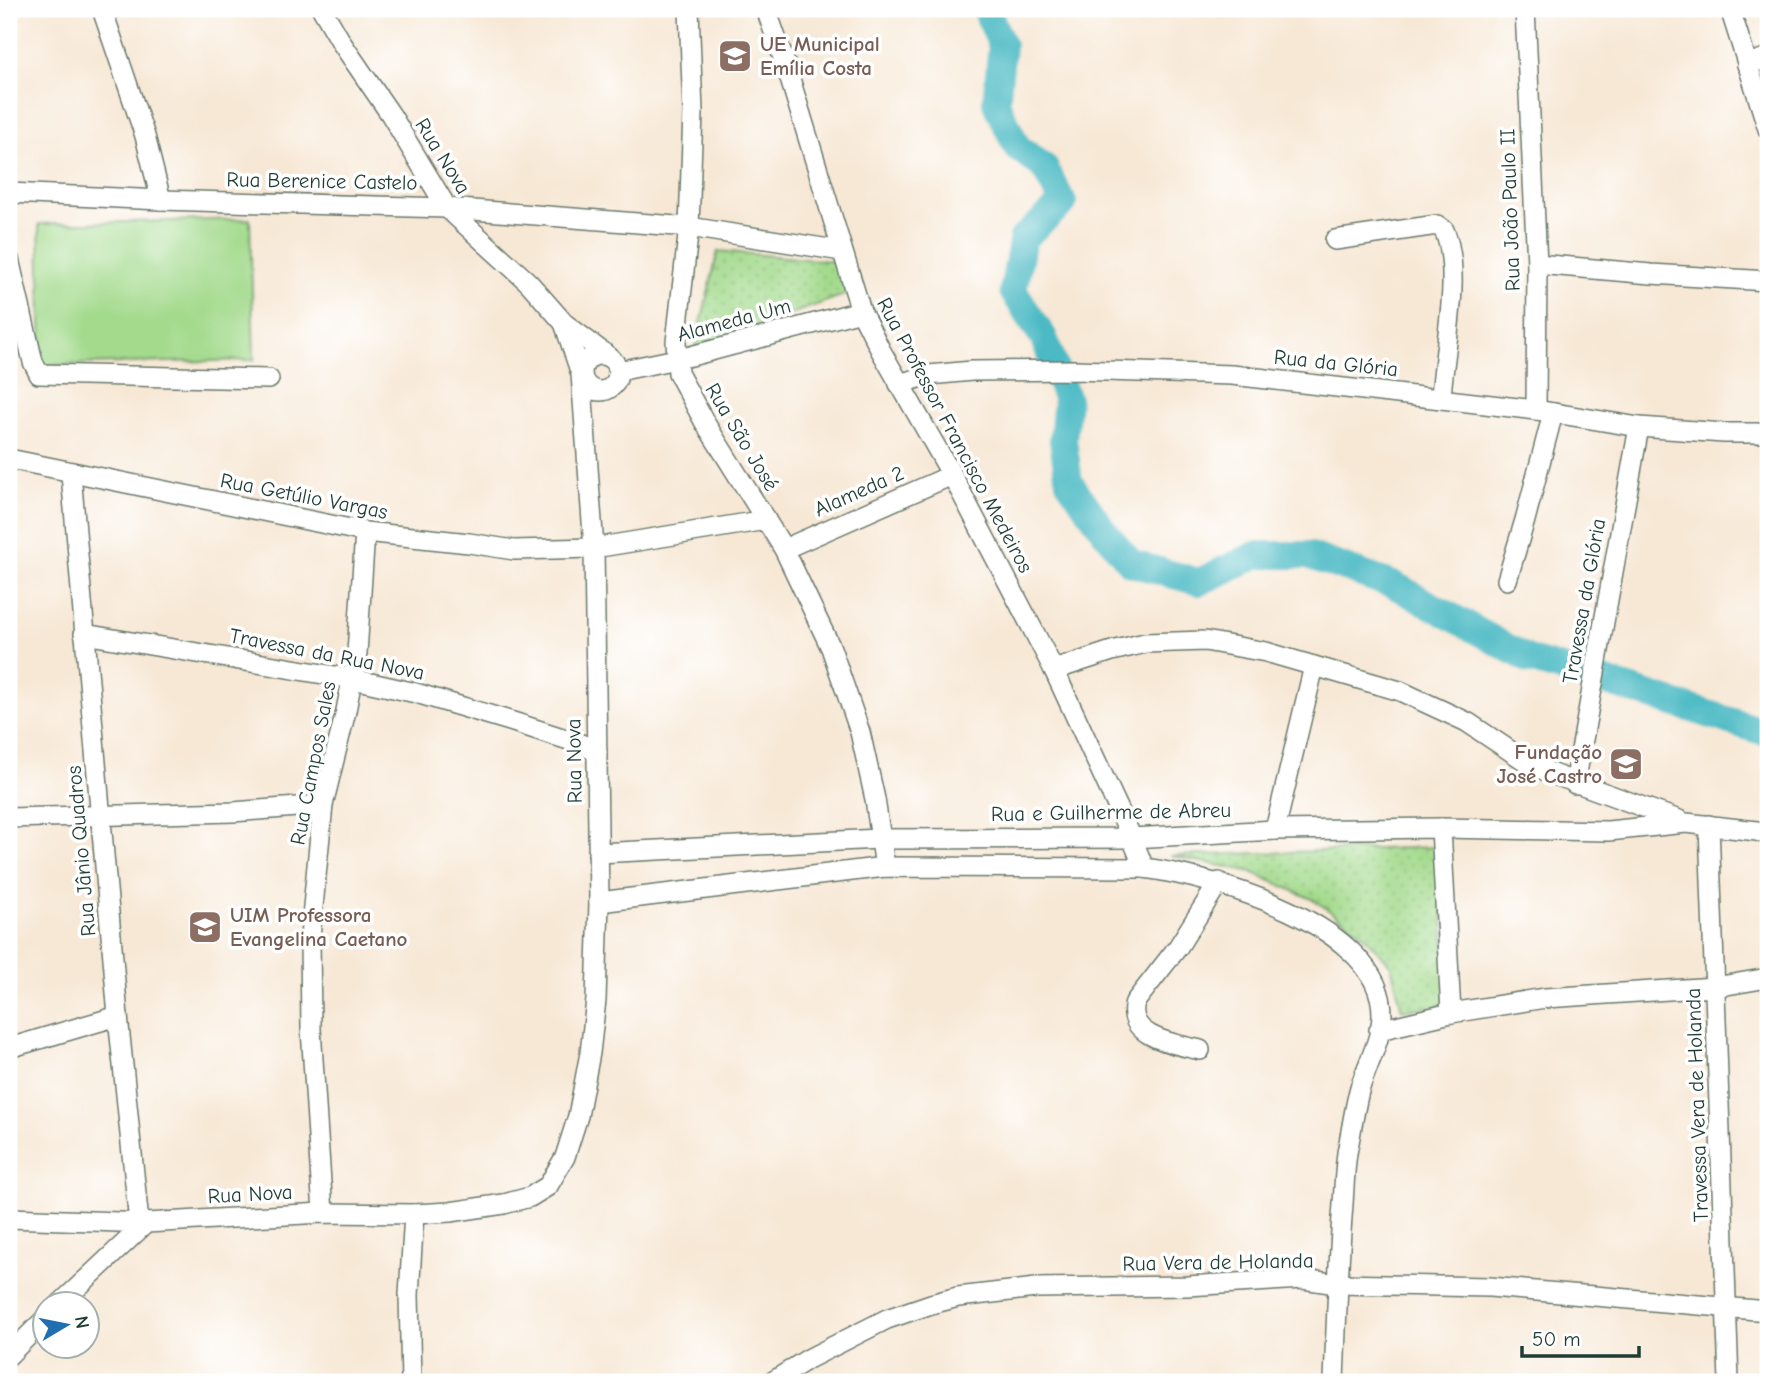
<svg xmlns="http://www.w3.org/2000/svg" width="1777" height="1391" viewBox="0 0 1777 1391" font-family="'Comic Neue',sans-serif">
<style>
.park{fill:url(#park-dots);stroke:#618c60;stroke-width:2}
.pitch{fill:#a3da8c;stroke:#618c60;stroke-width:2}
.lines{fill:none;stroke-linecap:round;stroke-linejoin:round}
.river{stroke:#4cbac4;stroke-width:28}
.minor-casing{stroke:#6b796c;stroke-width:22}
.minor{stroke:#fff;stroke-width:19}
.labels{text-anchor:middle;stroke-width:7;stroke-linejoin:round;paint-order:stroke}
.education-label{font-size:21px;font-weight:bold;fill:#785e54;stroke:#fff;text-anchor:start}
.street-label{font-size:21px;fill:#1f3d34;stroke:#fff}
</style>
<defs>
<pattern id="park-dots" width="8" height="8" patternUnits="userSpaceOnUse" patternTransform="scale(1.75)"><rect width="8" height="8" fill="#a3da8c"/><path d="M2 2h.1M6 6h.1" fill="none" stroke="#8cbc79" stroke-width="1.8" stroke-linecap="round"/></pattern>
</defs>
<rect width="100%" height="100%" fill="#fff"/>
<filter id="ink" filterUnits="userSpaceOnUse"><feTurbulence type="fractalNoise" baseFrequency=".0143" numOctaves="2"/><feDisplacementMap in="SourceGraphic" scale="14" xChannelSelector="R" yChannelSelector="G"/><feConvolveMatrix kernelMatrix="1 2 1 2 8 2 1 2 1" color-interpolation-filters="sRGB"/></filter>
<filter id="wash" filterUnits="userSpaceOnUse"><feTurbulence type="fractalNoise" baseFrequency=".00686" numOctaves="4" result="noise"/><feDisplacementMap in="SourceGraphic" scale="28" xChannelSelector="R" yChannelSelector="G"/><feGaussianBlur stdDeviation="1.57" result="paint"/><feColorMatrix in="noise" values="0 0 0 0 0 0 0 0 0 0 0 0 0 0 0 0 0 1.4 0 .05"/><feComposite in="paint" operator="in"/></filter>
<g filter="url(#wash)">
<rect width="100%" height="100%" fill="#f7e8d5"/>
<!-- park -->
<g class="park">
<path d="M718 251 840 262 847 294 695 348Z"/>
<path d="M1438 847 1449 1005 1402 1010 1391 965 1359 931 1314 900 1249 871 1170 856Z"/>
</g>
<!-- pitch -->
<path class="pitch" d="M250 219 254 360 42 365 39 224Z"/>
<g class="lines">
<!-- river -->
<path class="river" d="M986 9 1002 45 996 103 1017 147 1044 167 1063 203 1023 238 1013 291 1044 338 1067 400 1063 440 1069 482 1105 532 1131 563 1199 582 1256 555H1308L1396 586 1530 660 1607 682 1768 733"/>
</g>
</g>
<g filter="url(#ink)">
<g class="lines">
<!-- minor casing -->
<g class="minor-casing">
<g id="minor">
<path d="M102 9 145 136 161 200"/>
<path d="M689 9 693 112 689 227 676 342 678 373 705 423 784 549 831 648 860 732 875 799 885 867"/>
<path d="M766 9 787 69 861 311 881 351 952 475 1054 670 1132 838 1144 868"/>
<path d="M1525 9 1537 264 1536 410"/>
<path d="M1730 9 1768 129"/>
<path d="M1747 65 1768 57"/>
<path d="M9 193 161 200 447 208 689 227 842 251"/>
<path d="M1335 240 1437 225 1444 230C1463 272 1443 351 1441 399"/>
<path d="M9 259 33 362 39 374 269 379"/>
<path d="M1537 264 1651 274 1768 281"/>
<path d="M564 323 608 356"/>
<circle cx="600" cy="373" r="18"/>
<path d="M618 371 691 356 861 311"/>
<path d="M899 384 929 375 972 371 1075 370 1232 375 1536 410 1639 427 1724 433H1768"/>
<path d="M9 459 365 532 469 543 514 550 594 548 766 520"/>
<path d="M71 474 118 1016 139 1223"/>
<path d="M784 549 952 475"/>
<path d="M1507 580 1525 520 1553 413"/>
<path d="M84 634 353 679 416 693 513 722 581 744 597 752"/>
<path d="M1054 670 1112 651 1145 643 1205 641 1266 652 1400 691 1467 722 1530 764 1555 775 1679 820"/>
<path d="M1575 784 1639 427"/>
<path d="M9 818 233 812 323 805"/>
<path d="M1709 825 1729 1382"/>
<path d="M1441 828 1451 1013"/>
<path d="M1275 830 1314 666"/>
<path d="M598 853 879 839 1132 838 1275 830 1441 828 1608 831 1686 823 1757 831 1768 835"/>
<path d="M599 902 885 867 1144 868C1214 877 1382 925 1382 1014 1382 1040 1366 1066 1359 1091 1354 1111 1351 1133 1347 1153 1344 1174 1344 1196 1342 1217 1338 1272 1336 1327 1334 1382"/>
<path d="M1379 1030 1451 1013 1545 998 1715 987 1768 978"/>
<path d="M9 1048 118 1016"/>
<path d="M1200 1050C1176 1044 1125 1038 1135 1002L1178 947 1219 882"/>
<path d="M323 1213 311 1029 310 937 323 805 346 711 357 653 365 532"/>
<path d="M9 1218 146 1223 323 1213 414 1214 450 1212 504 1204 530 1197 548 1186 565 1157 578 1116 590 1053 596 1000 599 902 594 548 581 374 564 323 529 283 447 208 391 115 343 45 322 9"/>
<path d="M60 1304 146 1223"/>
<path d="M9 1355 46 1318"/>
<path d="M411 1382 409 1295 414 1214"/>
<path d="M772 1382 808 1359 887 1319 931 1304 958 1297 1036 1288 1187 1286 1303 1279 1337 1284 1490 1287 1768 1311"/>
</g>
</g>
<!-- minor -->
<use href="#minor" class="minor"/>
</g>
</g>
<!-- icons -->
<defs>
<g id="school-square" transform="scale(1.75)"><rect x="-9" y="-9" width="18" height="18" rx="4" fill="#8d6e63" stroke="#fff"/><path d="M0-5L7-2L0 1L-7-2ZM-4 1L0 2.5L4 1V4Q0 6-4 4Z" fill="#fff"/></g>
</defs>
<g fill-rule="evenodd">
<use href="#school-square" x="735" y="56"/>
<use href="#school-square" x="1626" y="764"/>
<use href="#school-square" x="205" y="927"/>
</g>
<g class="labels">
<!-- education labels -->
<g class="education-label">
<text x="760" y="51">UE Municipal<tspan x="760" dy="24">Emília Costa</tspan></text>
<text x="1602" y="759" text-anchor="end">Fundação<tspan x="1602" dy="24">José Castro</tspan></text>
<text x="230" y="922">UIM Professora<tspan x="230" dy="24">Evangelina Caetano</tspan></text>
</g>
<!-- street labels -->
<g class="street-label">
<text transform="translate(443 156) rotate(58)" y="7">Rua Nova</text>
<text transform="translate(322 181) rotate(1)" y="7">Rua Berenice Castelo</text>
<text transform="translate(1510 210) rotate(-92)" y="7">Rua João Paulo II</text>
<text transform="translate(734 320) rotate(-15)" y="7">Alameda Um</text>
<text transform="translate(1336 363) rotate(6)" y="7">Rua da Glória</text>
<text transform="translate(955 435) rotate(62)" y="7">Rua Professor Francisco Medeiros</text>
<text transform="translate(742 437) rotate(59)" y="7">Rua São José</text>
<text transform="translate(859 491) rotate(-24)" y="7">Alameda 2</text>
<text transform="translate(304 496) rotate(11)" y="7">Rua Getúlio Vargas</text>
<text transform="translate(1584 601) rotate(-80)" y="7">Travessa da Glória</text>
<text transform="translate(327 654) rotate(11)" y="7">Travessa da Rua Nova</text>
<text transform="translate(574 761) rotate(-91)" y="7">Rua Nova</text>
<text transform="translate(313 763) rotate(-79)" y="7">Rua Campos Sales</text>
<text transform="translate(1111 812) rotate(-1)" y="7">Rua e Guilherme de Abreu</text>
<text transform="translate(81 851) rotate(-95)" y="7">Rua Jânio Quadros</text>
<text transform="translate(1697 1105) rotate(-92)" y="7">Travessa Vera de Holanda</text>
<text transform="translate(250 1194) rotate(-3)" y="7">Rua Nova</text>
<text transform="translate(1218 1262) rotate(-1)" y="7">Rua Vera de Holanda</text>
</g>
</g>
<!-- margin -->
<rect width="1777" height="1391" fill="none" stroke="#fff" stroke-width="35"/>
<!-- north arrow -->
<g transform="translate(66 1325) rotate(80)"><circle r="33" fill="#ffffff" stroke="#a5b1ae" stroke-width="2"/>
<path d="M0-5L12 26L0 18L-12 26Z" fill="#1f6fb2"/>
<text y="-10" font-size="19" font-weight="bold" text-anchor="middle" fill="#1f3d34">N</text>
</g>
<!-- scale -->
<path d="M1522 1346v10h117v-10" fill="none" stroke="#1f3d34" stroke-width="3.5"/>
<text x="1532" y="1346" font-size="21" fill="#1f3d34" stroke="#ffffff" stroke-width="5" paint-order="stroke">50 m</text>
</svg>
